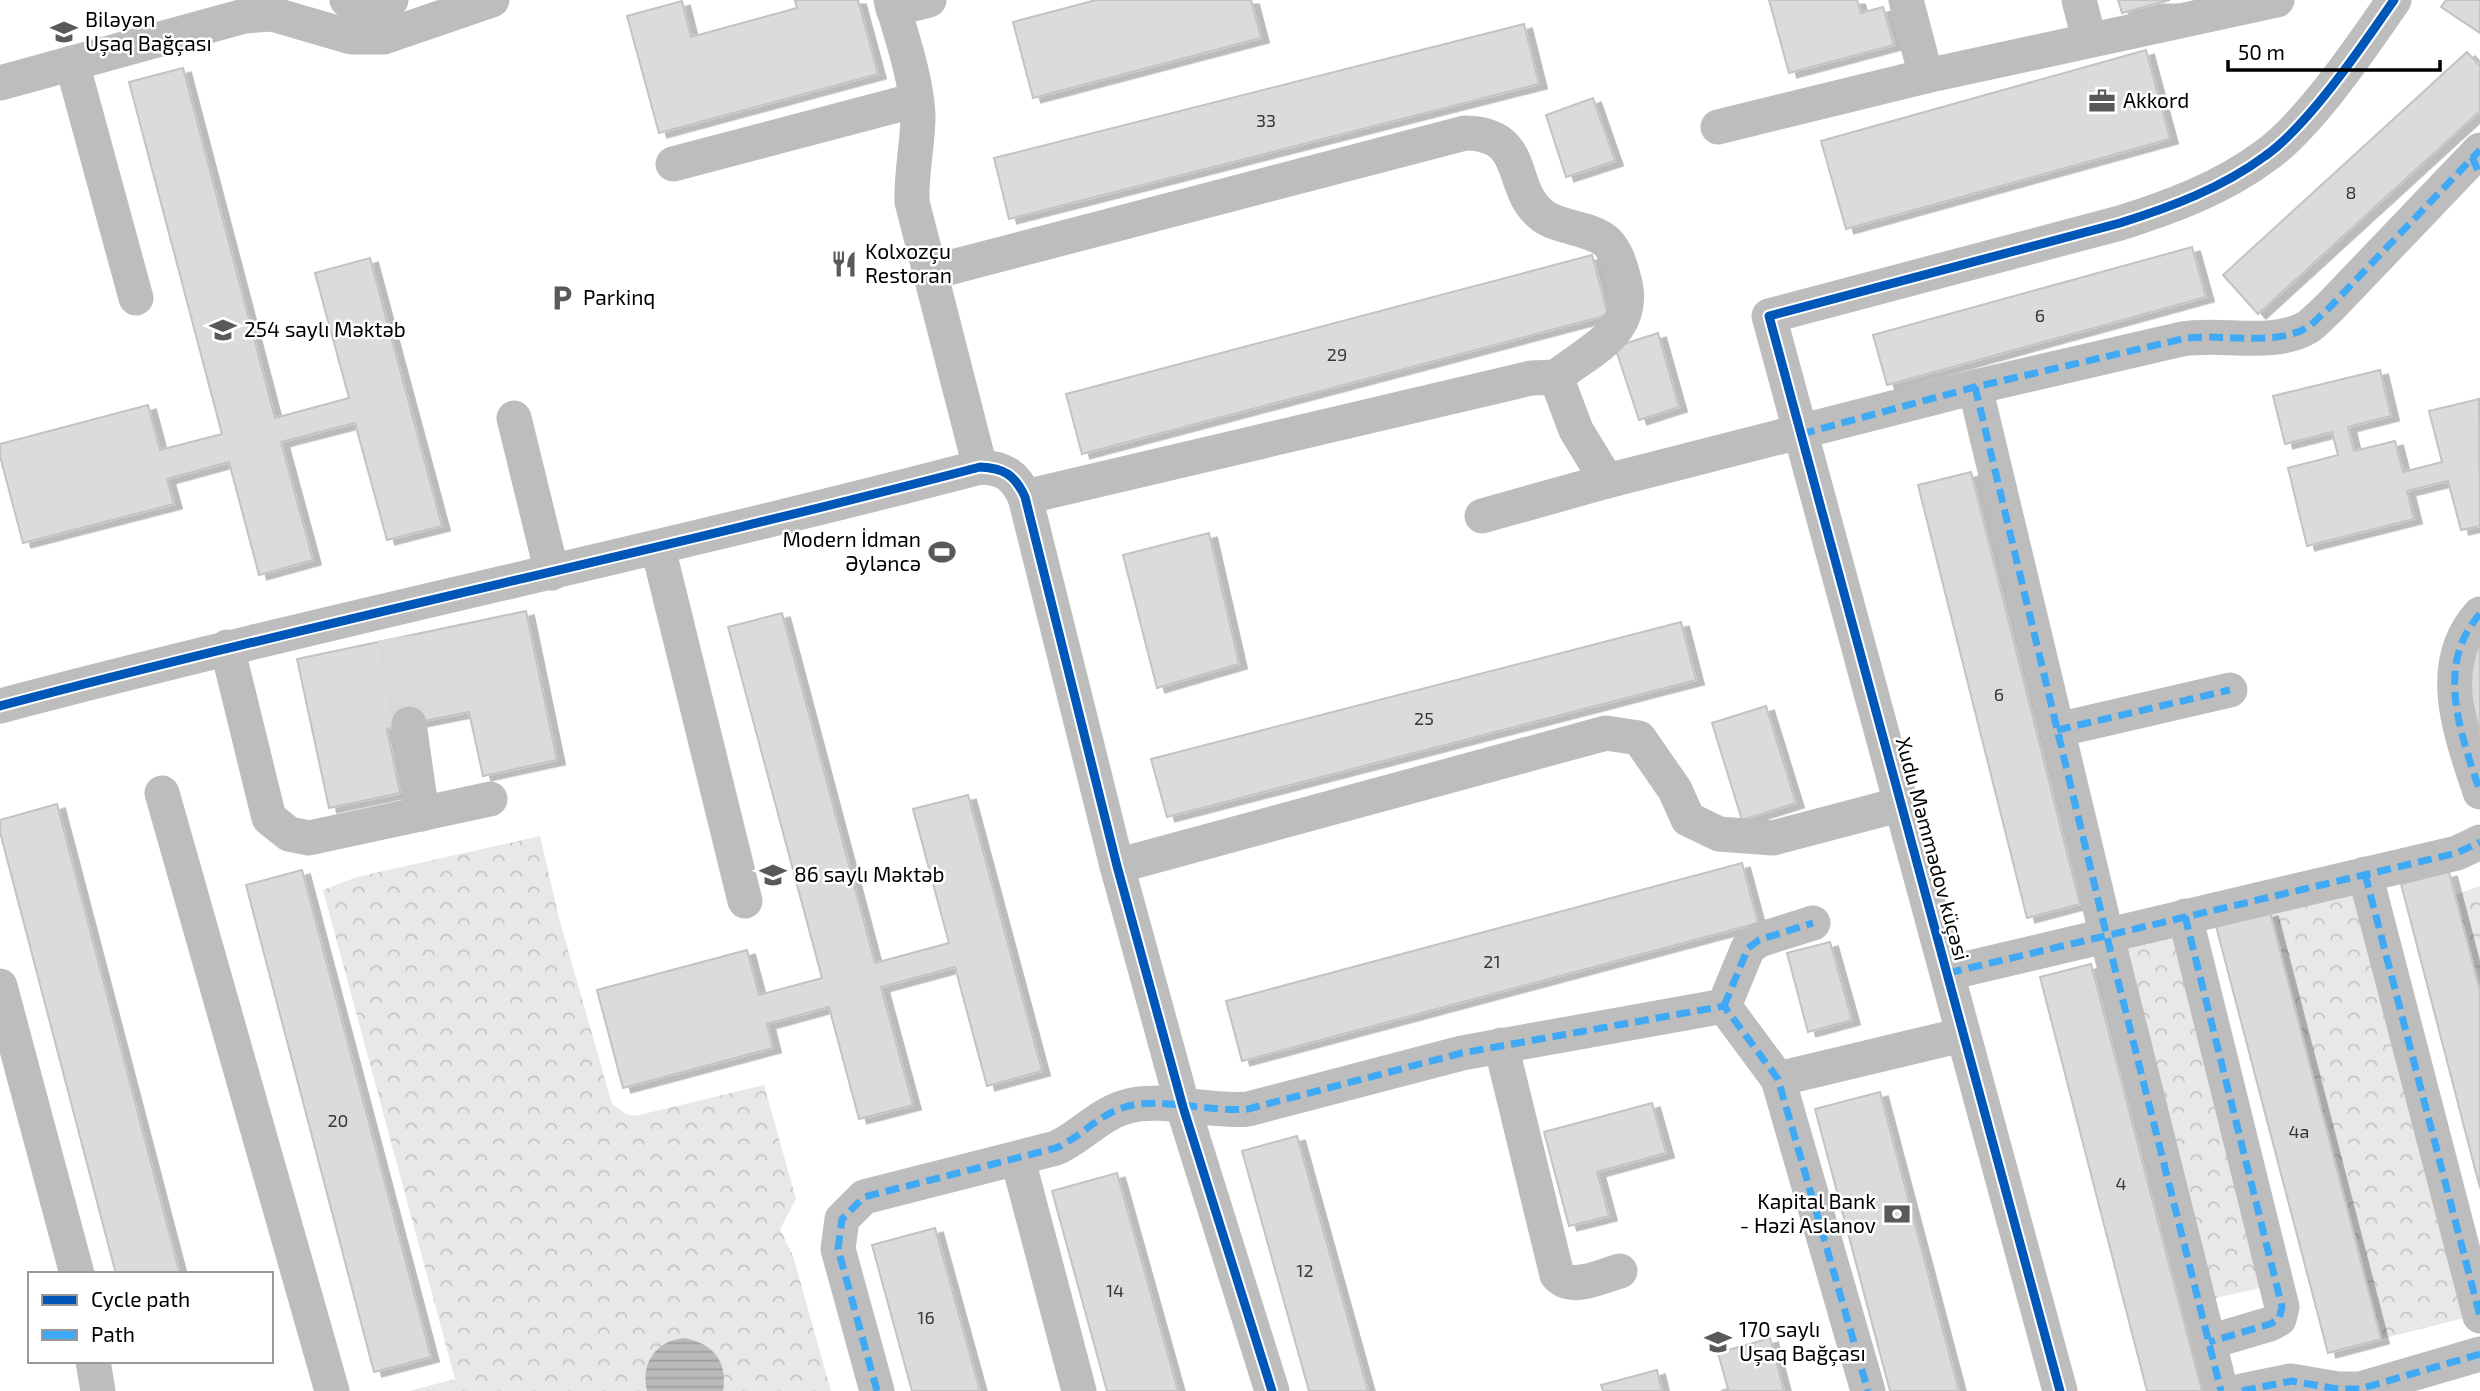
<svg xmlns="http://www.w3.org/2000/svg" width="2480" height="1391" viewBox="0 0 2480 1391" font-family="'Exo 2',sans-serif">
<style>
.forest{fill:url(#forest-crowns)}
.water{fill:url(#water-rules)}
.building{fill:#dbdbdb;stroke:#c3c3c3;stroke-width:2;filter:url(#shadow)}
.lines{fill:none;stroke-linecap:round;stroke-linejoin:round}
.minor-tunnel{stroke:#d9d9d9;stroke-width:35;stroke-dasharray:35 18;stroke-linecap:butt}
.minor{stroke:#bdbdbd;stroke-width:35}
.quiet{stroke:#3fa9f5;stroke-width:7;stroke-dasharray:14 7;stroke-linecap:butt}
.cycleway-casing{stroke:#fff;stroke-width:13}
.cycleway{stroke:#0057b8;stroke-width:9}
.labels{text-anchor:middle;stroke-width:5;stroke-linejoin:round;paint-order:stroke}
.number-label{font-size:18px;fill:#373737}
.poi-label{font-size:21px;fill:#000;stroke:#fff;text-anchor:start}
.street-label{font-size:21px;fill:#000;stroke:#fff}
</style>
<defs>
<pattern id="forest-crowns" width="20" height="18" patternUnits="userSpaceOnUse" patternTransform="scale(1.75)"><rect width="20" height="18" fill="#e8e8e8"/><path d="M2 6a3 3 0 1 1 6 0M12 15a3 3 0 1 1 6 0" fill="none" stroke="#c5c5c5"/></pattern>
<pattern id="water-rules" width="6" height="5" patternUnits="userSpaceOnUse" patternTransform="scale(1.75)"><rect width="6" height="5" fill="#bababa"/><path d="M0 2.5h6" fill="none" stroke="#9e9e9e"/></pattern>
<filter id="shadow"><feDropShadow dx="8" dy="4.5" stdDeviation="0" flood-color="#0004"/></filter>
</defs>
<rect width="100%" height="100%" fill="#fff"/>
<!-- forest -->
<g class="forest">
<path d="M540 836 559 918 612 1104 626 1114 635 1116 764 1085 796 1199 780 1229 793 1256 831 1391H409L455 1379 323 890 357 877Z"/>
<path d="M2480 886V991L2455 895Z"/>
<path d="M2353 888 2468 1317 2381 1339 2270 912Z"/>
<path d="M2187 931 2273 1285 2203 1301 2114 947Z"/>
</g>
<!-- water -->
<path class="water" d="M684 1338C713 1343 728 1362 723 1391H647C640 1363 656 1341 684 1338Z"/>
<!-- building -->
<g class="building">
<path d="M795 0H858L878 74 659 133 627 16 682 1 691 37 797 8Z"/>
<path d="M1096 0H1251L1261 38 1033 98 1013 22Z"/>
<path d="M1769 0H1857L1861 13 1883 7 1894 45 1789 73Z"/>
<path d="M2118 0H2170L2122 13Z"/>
<path d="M2446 0H2480V33L2441 7Z"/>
<path d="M1524 24 1539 84 1009 219 994 158Z"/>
<path d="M2146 50 2170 139 1846 229 1821 141Z"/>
<path d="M2467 52 2480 66V111L2258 314 2223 275Z"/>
<path d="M183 68 275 418 349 398 315 273 370 258 442 526 387 540 355 423 281 442 313 560 259 575 229 462 167 479 174 504 23 543 0 456V444L148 405 160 450 222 434 129 82Z"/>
<path d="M1593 98 1615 161 1566 177 1546 115Z"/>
<path d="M2192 247 2206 297 1887 385 1873 335Z"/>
<path d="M1592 255 1608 315 1082 454 1066 394Z"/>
<path d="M1658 333 1679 407 1639 420 1615 347Z"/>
<path d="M2380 370 2391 416 2348 427 2354 451 2395 441 2403 472 2442 462 2429 411 2479 399 2480 526 2461 530 2448 481 2407 491 2414 519 2307 546 2288 468 2338 455 2332 432 2285 444 2273 396Z"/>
<path d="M1971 472 2080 904 2027 918 1918 485Z"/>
<path d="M1209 533 1239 664 1157 688 1123 555Z"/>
<path d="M526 611 557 760 483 776 469 712 409 724 387 729 400 793 329 808 297 659Z"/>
<path d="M782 613 875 963 949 943 913 809 968 795 1042 1071 987 1086 955 967 881 987 913 1105 859 1119 829 1007 767 1024 773 1048 623 1088 597 990 747 950 759 995 822 978 728 627Z"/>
<path d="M1681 622 1696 680 1167 817 1151 759Z"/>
<path d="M2480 630V732L2471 697V648Z"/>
<path d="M1766 706 1796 803 1742 820 1712 723Z"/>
<path d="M57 804 180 1274H116L0 832V820Z"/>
<path d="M1742 863 1758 923 1242 1061 1226 1001Z"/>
<path d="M302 870 431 1357 374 1372 246 885Z"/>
<path d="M2449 872 2480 991V1188L2401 884Z"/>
<path d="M2270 912 2381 1339 2328 1353 2216 926Z"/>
<path d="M1830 942 1852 1020 1808 1032 1787 953Z"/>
<path d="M2091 964 2202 1391H2147L2040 977Z"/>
<path d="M1880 1092 1959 1391H1890L1815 1109Z"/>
<path d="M1652 1103 1666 1153 1597 1172 1609 1216 1569 1226 1544 1132Z"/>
<path d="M1297 1136 1368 1391H1309L1242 1151Z"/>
<path d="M1117 1173 1178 1391H1107L1052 1191Z"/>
<path d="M935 1228 980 1391H912L872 1245Z"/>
<path d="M1770 1338 1784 1391H1721L1728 1389 1718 1353Z"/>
<path d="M1657 1370 1662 1391H1603L1601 1385Z"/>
</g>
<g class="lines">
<!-- minor-tunnel -->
<path class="minor-tunnel" d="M395 638 409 724"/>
<!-- minor -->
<g class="minor">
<path d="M347 0 364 8 391 0"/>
<path d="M891 0C901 34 917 81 918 116 918 143 911 172 912 202L980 467"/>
<path d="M1906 0 1926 76"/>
<path d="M2079 0 2089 39"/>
<path d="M893 9 929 0"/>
<path d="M72 63 136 298"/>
<path d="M0 83 244 16 272 14 351 37H384L492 0"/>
<path d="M1718 127 1926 76 2277 0"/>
<path d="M673 164 916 100"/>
<path d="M929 273 1465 133C1531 134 1506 188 1543 216 1561 229 1590 227 1607 242 1616 251 1620 265 1623 276 1640 330 1594 347 1556 377"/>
<path d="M1975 387 2107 937 2221 1391"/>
<path d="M514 418 552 573"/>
<path d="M1025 497 1531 378 1556 377 1576 430 1607 481 1975 387 2182 339C2221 332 2273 348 2308 327 2315 322 2322 314 2329 308L2480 150"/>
<path d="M1482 516 1607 481"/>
<path d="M658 548 745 901"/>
<path d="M2480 614C2434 665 2461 734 2480 792"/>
<path d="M227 647 269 818 289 834 309 838 490 799"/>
<path d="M0 706C325 620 655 552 980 467 1004 468 1015 475 1025 497L1117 866 1183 1107 1272 1391"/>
<path d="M409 724 422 814"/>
<path d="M2057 730 2230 690"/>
<path d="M162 793 332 1391"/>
<path d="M1117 866 1606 733 1639 738 1675 790 1688 819 1719 834 1773 838 1902 804"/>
<path d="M2365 874 2480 1316"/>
<path d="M2185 916 2282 1307 2279 1319 2270 1324 2209 1342"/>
<path d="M1948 973 2457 853 2480 842"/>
<path d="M0 986 77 1274"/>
<path d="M1724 1006 1748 948 1759 940 1813 923"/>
<path d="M1501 1045 1557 1275C1572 1292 1601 1276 1620 1271"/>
<path d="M1778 1079 1962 1035"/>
<path d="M1018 1160 1079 1391"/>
<path d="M93 1361 98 1391"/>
<path d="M877 1391 838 1249 842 1219 864 1197 1056 1148C1081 1137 1098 1115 1125 1107 1160 1096 1210 1113 1248 1109L1462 1053 1724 1006 1778 1079 1868 1391"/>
<path d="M2060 1391 1769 316 2120 223C2171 207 2222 188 2265 156 2309 125 2363 45 2394 0"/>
<path d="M2242 1391 2291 1381 2338 1389H2360L2480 1354"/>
</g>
<!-- quiet -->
<g class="quiet">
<path d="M2472 157 2480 175"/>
<path d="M1975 387 2107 937 2221 1391"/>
<path d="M1801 434 1975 387 2182 339C2221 332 2273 348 2308 327 2315 322 2322 314 2329 308L2480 150"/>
<path d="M2480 614C2434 665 2461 734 2480 792"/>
<path d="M2057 730 2230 690"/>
<path d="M2365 874 2480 1316"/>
<path d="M2185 916 2282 1307 2279 1319 2270 1324 2209 1342"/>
<path d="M1948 973 2457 853 2480 842"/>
<path d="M1724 1006 1748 948 1759 940 1813 923"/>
<path d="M877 1391 838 1249 842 1219 864 1197 1056 1148C1081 1137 1098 1115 1125 1107 1160 1096 1210 1113 1248 1109L1462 1053 1724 1006 1778 1079 1868 1391"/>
<path d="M2242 1391 2291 1381 2338 1389H2360L2480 1354"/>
</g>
<!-- cycleway casing -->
<g class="cycleway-casing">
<g id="cycleway">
<path d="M0 706C325 620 655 552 980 467 1004 468 1015 475 1025 497L1117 866 1183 1107 1272 1391"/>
<path d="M2060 1391 1769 316 2120 223C2171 207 2222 188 2265 156 2309 125 2363 45 2394 0"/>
</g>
</g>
<!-- cycleway -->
<use href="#cycleway" class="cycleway"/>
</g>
<!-- icons -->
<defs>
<g id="school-bare" transform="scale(2.1)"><path d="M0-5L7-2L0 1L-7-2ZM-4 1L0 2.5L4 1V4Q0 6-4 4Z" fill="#595959" stroke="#fff" stroke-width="2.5" paint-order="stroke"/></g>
<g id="office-bare" transform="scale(2.1)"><path d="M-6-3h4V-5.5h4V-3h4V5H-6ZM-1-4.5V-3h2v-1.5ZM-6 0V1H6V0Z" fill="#595959" stroke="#fff" stroke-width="2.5" paint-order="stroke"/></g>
<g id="restaurant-bare" transform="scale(2.1)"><path d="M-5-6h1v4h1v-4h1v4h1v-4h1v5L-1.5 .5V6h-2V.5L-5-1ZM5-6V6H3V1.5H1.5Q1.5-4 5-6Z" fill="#595959" stroke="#fff" stroke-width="2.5" paint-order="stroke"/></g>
<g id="parking-bare" transform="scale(2.1)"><path d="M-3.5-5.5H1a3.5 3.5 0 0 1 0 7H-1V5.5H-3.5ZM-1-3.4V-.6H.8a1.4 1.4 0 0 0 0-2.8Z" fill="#595959" stroke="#fff" stroke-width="2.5" paint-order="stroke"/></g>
<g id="stadium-bare" transform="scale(2.1)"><path d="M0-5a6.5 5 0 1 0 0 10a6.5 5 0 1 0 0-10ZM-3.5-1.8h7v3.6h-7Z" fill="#595959" stroke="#fff" stroke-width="2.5" paint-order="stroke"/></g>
<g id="bank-bare" transform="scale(2.1)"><path d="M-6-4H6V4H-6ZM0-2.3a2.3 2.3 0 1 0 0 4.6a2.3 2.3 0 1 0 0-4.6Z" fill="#595959" stroke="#fff" stroke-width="2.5" paint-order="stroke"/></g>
</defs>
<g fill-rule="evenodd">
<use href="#school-bare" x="64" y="32"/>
<use href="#office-bare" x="2102" y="101"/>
<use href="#restaurant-bare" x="844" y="264"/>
<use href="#parking-bare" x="562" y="298"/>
<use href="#school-bare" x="223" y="330"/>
<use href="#stadium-bare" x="942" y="552"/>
<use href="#school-bare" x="773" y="875"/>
<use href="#bank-bare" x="1897" y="1214"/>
<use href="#school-bare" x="1718" y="1342"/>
</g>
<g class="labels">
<!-- number labels -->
<g class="number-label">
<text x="1266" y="127">33</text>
<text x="2351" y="199">8</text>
<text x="2040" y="322">6</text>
<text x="1337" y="361">29</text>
<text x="1999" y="701">6</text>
<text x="1424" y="725">25</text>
<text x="1492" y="968">21</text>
<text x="338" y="1127">20</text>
<text x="2299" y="1138">4a</text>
<text x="2121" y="1190">4</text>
<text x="1305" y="1277">12</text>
<text x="1115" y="1297">14</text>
<text x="926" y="1324">16</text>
</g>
<!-- poi labels -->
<g class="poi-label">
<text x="85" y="27">Biləyən<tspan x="85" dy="24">Uşaq Bağçası</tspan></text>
<text x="2123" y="108">Akkord</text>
<text x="865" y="259">Kolxozçu<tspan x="865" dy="24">Restoran</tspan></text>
<text x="583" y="305">Parkinq</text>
<text x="244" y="337">254 saylı Məktəb</text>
<text x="921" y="547" text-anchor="end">Modern İdman<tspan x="921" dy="24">Əyləncə</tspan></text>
<text x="794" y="882">86 saylı Məktəb</text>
<text x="1876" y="1209" text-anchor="end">Kapital Bank<tspan x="1876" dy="24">- Həzi Aslanov</tspan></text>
<text x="1739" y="1337">170 saylı<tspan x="1739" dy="24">Uşaq Bağçası</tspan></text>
</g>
<!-- street labels -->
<g class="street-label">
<text transform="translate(1932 849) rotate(75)" y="7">Xudu Məmmədov küçəsi</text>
</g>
</g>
<!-- legend -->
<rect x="28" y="1272" width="245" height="91" fill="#ffffff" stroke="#999999" stroke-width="2"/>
<rect x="42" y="1295" width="35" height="10" fill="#0057b8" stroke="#999999" stroke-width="2"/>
<text x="91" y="1307" font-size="21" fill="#000000">Cycle path</text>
<rect x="42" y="1330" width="35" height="10" fill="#3fa9f5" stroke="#999999" stroke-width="2"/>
<text x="91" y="1342" font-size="21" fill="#000000">Path</text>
<!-- scale -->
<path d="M2228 60v10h212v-10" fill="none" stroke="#000000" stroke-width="3.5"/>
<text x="2238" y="60" font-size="21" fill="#000000" stroke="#ffffff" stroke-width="5" paint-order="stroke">50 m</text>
</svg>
